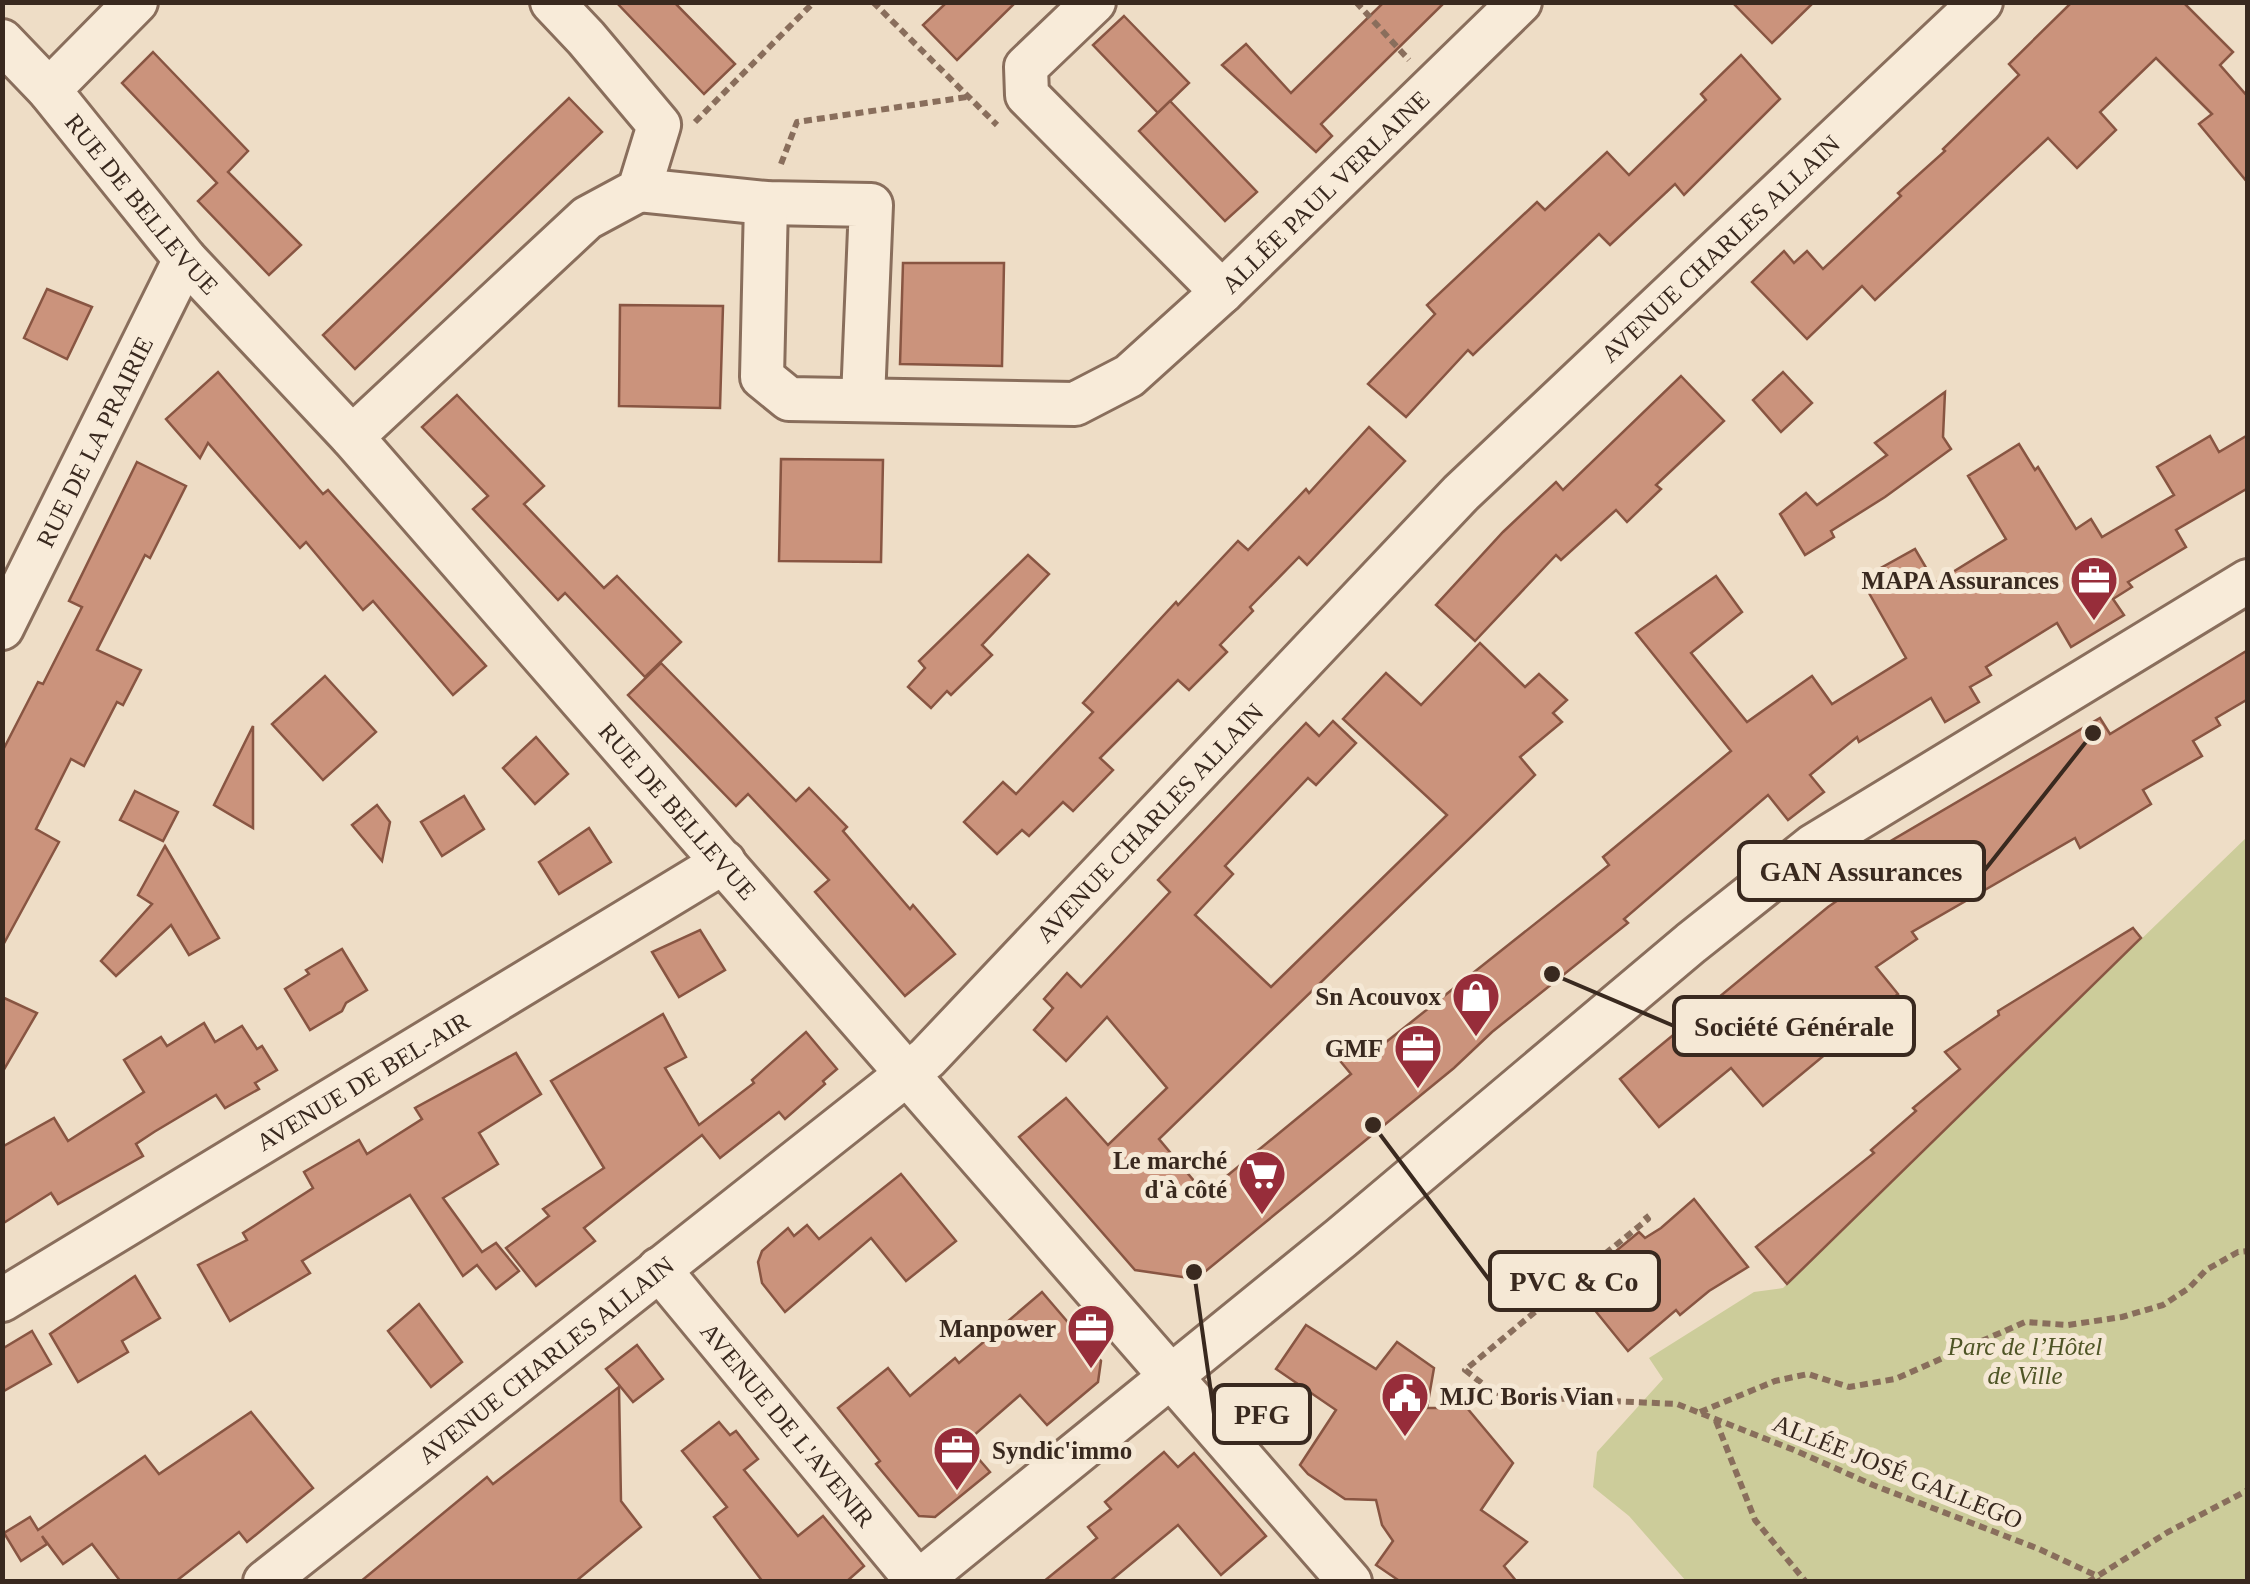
<svg xmlns="http://www.w3.org/2000/svg" width="2250" height="1584" viewBox="0 0 2250 1584" font-family="Georgia,serif">
<style>
.green{fill:#cccc9a}
.building{fill:#cb937c;stroke:#885542;stroke-width:2.5}
.lines{fill:none;stroke-linecap:round;stroke-linejoin:round}
.minor-casing{stroke:#896e5c;stroke-width:48}
.path{stroke:#896e5c;stroke-width:6;stroke-dasharray:8 5;stroke-linecap:butt}
.minor{stroke:#f8ebd9;stroke-width:42}
.labels{text-anchor:middle;stroke-width:10;stroke-linejoin:round;paint-order:stroke}
.street-label{font-size:25px;fill:#39291f;stroke:#f5e8d5}
.poi-label{font-size:25px;font-weight:bold;fill:#39291f;stroke:#f5e8d5;text-anchor:end}
.park-label{font-size:25px;font-style:italic;fill:#4f5526;stroke:#f5e8d5}
.leader{fill:none;stroke:#39291f;stroke-width:4}
.callout-dot{fill:#39291f;stroke:#f5e8d5;stroke-width:4}
.callout{fill:#f5e8d5;stroke:#39291f;stroke-width:4}
.callout-label{font-size:28px;text-anchor:middle;font-weight:bold;fill:#39291f}
</style>
<rect width="100%" height="100%" fill="#eeddc6"/>
<!-- green -->
<path class="green" d="M2247 837V1581H1686L1629 1516 1593 1487 1597 1452 1663 1379 1649 1358 1754 1292 1783 1288 1876 1195Z"/>
<!-- building -->
<g class="building">
<path d="M616 2H674L735 64 704 94Z"/>
<path d="M947 2H1016L957 60 923 25Z"/>
<path d="M1384 2H1445L1321 124 1332 136 1316 152 1222 65 1246 44 1291 93Z"/>
<path d="M1732 2H1814L1772 43Z"/>
<path d="M2072 2H2183L2233 52 2220 65 2248 97V183L2199 124 2212 114 2156 58 2100 112 2116 130 2077 168 2048 138 1875 300 1862 286 1807 339 1752 282 1784 251 1794 263 1807 251 1823 269 1901 196 1898 193 1945 151 1943 149 2019 75 2009 64Z"/>
<path d="M1124 16 1189 83 1158 113 1093 45Z"/>
<path d="M153 52 248 151 228 172 301 245 269 275 198 201 217 183 122 83Z"/>
<path d="M1741 55 1780 99 1684 195 1675 184 1610 245 1599 234 1473 355 1468 350 1406 417 1368 384 1435 314 1427 305 1537 202 1545 210 1607 152 1629 175 1706 100 1701 94Z"/>
<path d="M569 98 602 132 355 369 323 335Z"/>
<path d="M1170 101 1257 192 1225 221 1139 131Z"/>
<path d="M903 263H1004L1002 366 900 364Z"/>
<path d="M47 289 92 307 67 359 24 338Z"/>
<path d="M620 305 723 306 720 408 619 406Z"/>
<path d="M218 372 323 494 328 490 486 666 453 695 373 601 363 610 306 542 300 548 208 443 200 458 166 419Z"/>
<path d="M1783 372 1812 403 1781 432 1753 400Z"/>
<path d="M1681 376 1724 421 1656 485 1661 489 1627 522 1616 510 1561 560 1556 555 1475 641 1436 605 1503 532 1556 482 1563 490Z"/>
<path d="M1945 392 1943 437 1951 449 1885 497 1831 531 1834 537 1805 555 1780 514 1806 493 1817 505 1887 455 1875 443Z"/>
<path d="M457 395 544 486 524 504 604 588 617 576 681 642 645 677 565 593 558 600 473 509 488 496 422 427Z"/>
<path d="M1369 427 1405 461 1307 565 1299 557 1250 607 1253 611 1220 645 1227 652 1189 690 1178 680 1100 758 1113 770 1073 811 1063 802 1029 836 1022 830 997 854 964 822 1003 782 1016 794 1093 712 1083 703 1176 602 1178 605 1238 541 1248 550 1306 489 1309 493Z"/>
<path d="M2248 435V488L2176 530 2186 547 2128 582 2132 587 2113 599 2124 615 2071 647 2057 623 1986 667 1991 675 1970 687 1979 702 1945 722 1931 698 1859 742 1857 737 1810 775 1824 792 1788 820 1768 795 1624 919 1628 923 1492 1032 1454 1068 1196 1279 1135 1270 1019 1137 1066 1098 1108 1145 1167 1088 1107 1017 1066 1061 1034 1030 1053 1008 1044 999 1067 973 1081 987 1170 892 1158 880 1306 723 1319 736 1333 721 1356 743 1316 785 1308 778 1225 866 1233 874 1195 915 1271 987 1447 815 1343 719 1386 673 1421 705 1480 643 1525 687 1539 674 1567 700 1553 713 1562 722 1520 757 1535 775 1159 1139 1205 1194 1351 1074 1336 1056 1358 1038 1371 1054 1609 865 1603 857 1731 751 1636 633 1716 576 1742 612 1691 653 1747 722 1812 676 1832 704 1906 658 1861 579 1915 549 1935 583 2006 539 1968 476 2019 444 2035 470 2038 467 2076 529 2091 519 2102 537 2174 495 2157 467 2210 436 2219 452Z"/>
<path d="M781 459 883 460 881 562 779 561Z"/>
<path d="M137 462 186 486 150 558 145 555 97 650 141 670 123 705 117 702 84 766 71 759 36 829 59 842 2 947V752L38 682 43 684 82 607 69 601Z"/>
<path d="M1028 555 1049 574 982 645 992 655 951 695 947 691 931 708 908 687 925 668 919 661Z"/>
<path d="M2248 650V699L2216 718 2220 725 2193 741 2202 756 2143 790 2151 804 2080 848 2075 838 1912 932 1917 939 1876 967 1898 994 1763 1106 1731 1068 1659 1127 1620 1079 1828 907 1895 861 1884 845 2100 718 2110 734Z"/>
<path d="M661 663 796 801 809 788 847 827 843 831 910 909 913 905 955 954 905 996 815 892 829 880 748 794 736 806 628 695Z"/>
<path d="M325 676 376 732 323 780 272 724Z"/>
<path d="M253 726V828L214 805Z"/>
<path d="M536 737 568 774 535 804 503 768Z"/>
<path d="M135 791 178 812 163 841 120 820Z"/>
<path d="M464 796 484 829 442 856 421 822Z"/>
<path d="M377 805 390 822 382 861 352 825Z"/>
<path d="M589 828 611 862 559 894 539 862Z"/>
<path d="M165 846 219 938 189 955 171 925 116 976 101 961 152 904 138 895Z"/>
<path d="M2133 928 2141 938 1787 1284 1756 1247 1874 1153 1871 1150 1916 1111 1913 1108 1960 1069 1945 1052 1999 1015 1998 1011Z"/>
<path d="M700 930 725 970 679 997 652 952Z"/>
<path d="M342 949 367 990 346 1003 342 1011 310 1030 285 989 309 974 306 970Z"/>
<path d="M2 997 37 1013 2 1073Z"/>
<path d="M663 1014 686 1057 665 1068 699 1125 754 1083 752 1080 806 1032 837 1069 823 1081 825 1084 785 1119 779 1112 720 1158 702 1135 584 1228 595 1241 536 1286 506 1248 549 1216 543 1209 604 1168 551 1081Z"/>
<path d="M204 1023 215 1042 242 1026 257 1049 262 1046 277 1070 255 1083 259 1089 225 1108 216 1095 154 1132 136 1144 143 1156 58 1204 51 1193 2 1224V1147L54 1118 68 1141 144 1092 124 1060 161 1037 167 1046Z"/>
<path d="M516 1053 541 1094 479 1133 498 1164 443 1198 482 1252 496 1243 519 1271 496 1289 477 1265 463 1276 410 1195 302 1261 310 1273 230 1321 198 1265 247 1240 243 1233 313 1188 304 1172 359 1140 367 1154 422 1119 415 1108Z"/>
<path d="M901 1174 956 1241 906 1281 871 1238 785 1312 762 1283 758 1262 762 1251 788 1228 794 1236 807 1225 819 1239Z"/>
<path d="M1694 1199 1748 1267 1709 1291 1680 1315 1676 1310 1628 1351 1580 1292 1592 1281 1587 1275 1639 1232 1645 1238 1661 1228Z"/>
<path d="M135 1276 160 1318 122 1341 128 1352 78 1382 50 1334Z"/>
<path d="M1042 1292 1101 1361 1098 1382 1047 1425 1020 1395 965 1443 990 1472 935 1517 919 1516 876 1464 880 1461 838 1408 888 1368 910 1396 955 1358 959 1363Z"/>
<path d="M419 1304 462 1362 431 1387 388 1331Z"/>
<path d="M1306 1325 1376 1369 1397 1342 1434 1368 1427 1408H1467L1513 1463 1481 1510 1527 1542 1504 1566 1517 1582H1401L1376 1565 1393 1541 1382 1525 1376 1500 1345 1499 1308 1474 1300 1465 1336 1410 1276 1369Z"/>
<path d="M32 1331 51 1364 2 1392V1349Z"/>
<path d="M637 1345 663 1379 633 1402 606 1369Z"/>
<path d="M619 1387 621 1501 641 1527 575 1582H360L487 1477 493 1484Z"/>
<path d="M251 1412 313 1488 247 1542 239 1532 175 1582H121L92 1544 63 1564 42 1536 47 1544 21 1561 4 1533 30 1517 38 1530 145 1456 159 1474Z"/>
<path d="M719 1422 730 1435 736 1431 758 1459 744 1470 798 1536 823 1516 864 1566 846 1582H763L714 1517 727 1507 682 1451Z"/>
<path d="M1164 1452 1178 1467 1194 1453 1266 1536 1221 1575 1178 1525 1109 1582H1043L1097 1538 1088 1527 1111 1509 1105 1502Z"/>
</g>
<g class="lines">
<!-- minor casing -->
<g class="minor-casing">
<g id="minor">
<path d="M1094 2 1026 67 1027 95 1222 292"/>
<path id="s1" d="M2 41 49 90 185 259 352 437 1350 1582"/>
<path d="M49 90 136 2"/>
<path d="M639 190 766 203 871 205 863 399"/>
<path id="s2" d="M766 203 762 377 789 399 1075 404 1129 376 1222 292 1520 2"/>
<path d="M352 437 587 218 639 190 659 125 586 38 552 2"/>
<path id="s3" d="M2 628 185 259"/>
<path id="s4" d="M659 1269 918 1582"/>
<path id="s5" d="M2 1300 724 862"/>
<path id="s6" d="M265 1582 927 1058 1461 493 1981 2"/>
<path d="M918 1582 1341 1238 1691 943 1813 846 2248 581"/>
</g>
</g>
<!-- path -->
<g class="path">
<path d="M873 2 997 125"/>
<path d="M1356 2 1409 60"/>
<path d="M695 122 814 2"/>
<path d="M781 164 797 122 967 97"/>
<path d="M1595 1262 1465 1370 1493 1392 1523 1397 1677 1404 1794 1450 1873 1485 2039 1549 2095 1575 2099 1582"/>
<path d="M1603 1272 1595 1262 1648 1219 1644 1214"/>
<path d="M1700 1412 1775 1381 1808 1374 1849 1387 1895 1379 2025 1322 2068 1325 2122 1317 2163 1305 2189 1288 2206 1270 2238 1252 2248 1251"/>
<path d="M1716 1421 1755 1520 1806 1582"/>
<path d="M2088 1582 2168 1532 2248 1490"/>
</g>
<!-- minor -->
<use href="#minor" class="minor"/>
</g>
<!-- icons -->
<defs>
<g id="office-pin" transform="scale(2.5)"><path d="M0 17L-7.5 6A9.5 9.5 0 1 1 7.5 6Z" fill="#972d3a" stroke="#f5e8d5"/><path d="M-6-3h4V-5.5h4V-3h4V5H-6ZM-1-4.5V-3h2v-1.5ZM-6 0V1H6V0Z" fill="#fff"/></g>
<g id="shop-pin" transform="scale(2.5)"><path d="M0 17L-7.5 6A9.5 9.5 0 1 1 7.5 6Z" fill="#972d3a" stroke="#f5e8d5"/><path d="M-5-2.5h2.3a2.7 3.5 0 0 1 5.4 0H5L5.5 6h-11ZM-1.5-2.5h3a1.5 2.3 0 0 0-3 0Z" fill="#fff"/></g>
<g id="supermarket-pin" transform="scale(2.5)"><path d="M0 17L-7.5 6A9.5 9.5 0 1 1 7.5 6Z" fill="#972d3a" stroke="#f5e8d5"/><path d="M-6-5.5h2.5l.6 2H6L4.5 2H-2.5L-4.4-4H-6ZM-1.5 3.2a1.3 1.3 0 1 0 .1 0ZM3 3.2a1.3 1.3 0 1 0 .1 0Z" fill="#fff"/></g>
<g id="civic-pin" transform="scale(2.5)"><path d="M0 17L-7.5 6A9.5 9.5 0 1 1 7.5 6Z" fill="#972d3a" stroke="#f5e8d5"/><path d="M-.6-6.5H3V-4.5H.6V-3L4-1V1h2V6H-6V1h2V-1L-.6-3ZM-1.2 2.5V6h2.4V2.5Z" fill="#fff"/></g>
</defs>
<g fill-rule="evenodd">
<use href="#office-pin" x="2094" y="580"/>
<use href="#shop-pin" x="1476" y="996"/>
<use href="#office-pin" x="1418" y="1048"/>
<use href="#supermarket-pin" x="1262" y="1174"/>
<use href="#office-pin" x="1091" y="1328"/>
<use href="#civic-pin" x="1405" y="1396"/>
<use href="#office-pin" x="957" y="1450"/>
</g>
<g class="labels">
<!-- street labels -->
<g class="street-label">
<text dy="9" stroke="none"><textPath href="#s2" startOffset="825">ALLÉE PAUL VERLAINE</textPath></text>
<text dy="9" stroke="none"><textPath href="#s1" startOffset="215">RUE DE BELLEVUE</textPath></text>
<text dy="9" stroke="none"><textPath href="#s6" startOffset="1978">AVENUE CHARLES ALLAIN</textPath></text>
<text dy="9" stroke="none"><textPath href="#s3" startOffset="208">RUE DE LA PRAIRIE</textPath></text>
<text dy="9" stroke="none"><textPath href="#s1" startOffset="1025">RUE DE BELLEVUE</textPath></text>
<text dy="9" stroke="none"><textPath href="#s6" startOffset="1168">AVENUE CHARLES ALLAIN</textPath></text>
<text dy="9" stroke="none"><textPath href="#s5" startOffset="422">AVENUE DE BEL-AIR</textPath></text>
<text dy="9" stroke="none"><textPath href="#s6" startOffset="358">AVENUE CHARLES ALLAIN</textPath></text>
<text dy="9" stroke="none"><textPath href="#s4" startOffset="202">AVENUE DE L'AVENIR</textPath></text>
<text transform="translate(1898 1471) rotate(22)" y="9">ALLÉE JOSÉ GALLEGO</text>
</g>
<!-- poi labels -->
<g class="poi-label">
<text x="2059" y="589">MAPA Assurances</text>
<text x="1441" y="1005">Sn Acouvox</text>
<text x="1383" y="1057">GMF</text>
<text x="1227" y="1169">Le marché<tspan x="1227" dy="29">d'à côté</tspan></text>
<text x="1056" y="1337">Manpower</text>
<text x="1440" y="1405" text-anchor="start">MJC Boris Vian</text>
<text x="992" y="1459" text-anchor="start">Syndic'immo</text>
</g>
<!-- park labels -->
<g class="park-label">
<text x="2025" y="1355">Parc de l’Hôtel<tspan x="2025" dy="29">de Ville</tspan></text>
</g>
</g>
<!-- callouts -->
<path class="leader" d="M2093 733L1984 871M1552 974L1674 1026M1373 1125L1490 1281M1194 1272L1214 1414"/>
<g class="callout-dot">
<circle cx="2093" cy="733" r="10"/>
<circle cx="1552" cy="974" r="10"/>
<circle cx="1373" cy="1125" r="10"/>
<circle cx="1194" cy="1272" r="10"/>
</g>
<g class="callout">
<rect x="1739" y="842" width="245" height="58" rx="10"/>
<rect x="1674" y="997" width="240" height="58" rx="10"/>
<rect x="1490" y="1252" width="169" height="58" rx="10"/>
<rect x="1214" y="1385" width="96" height="58" rx="10"/>
</g>
<g class="callout-label">
<text x="1861" y="881">GAN Assurances</text>
<text x="1794" y="1036">Société Générale</text>
<text x="1574" y="1291">PVC &amp; Co</text>
<text x="1262" y="1424">PFG</text>
</g>
<!-- border -->
<rect width="2250" height="1584" fill="none" stroke="#39291f" stroke-width="10"/>
</svg>
